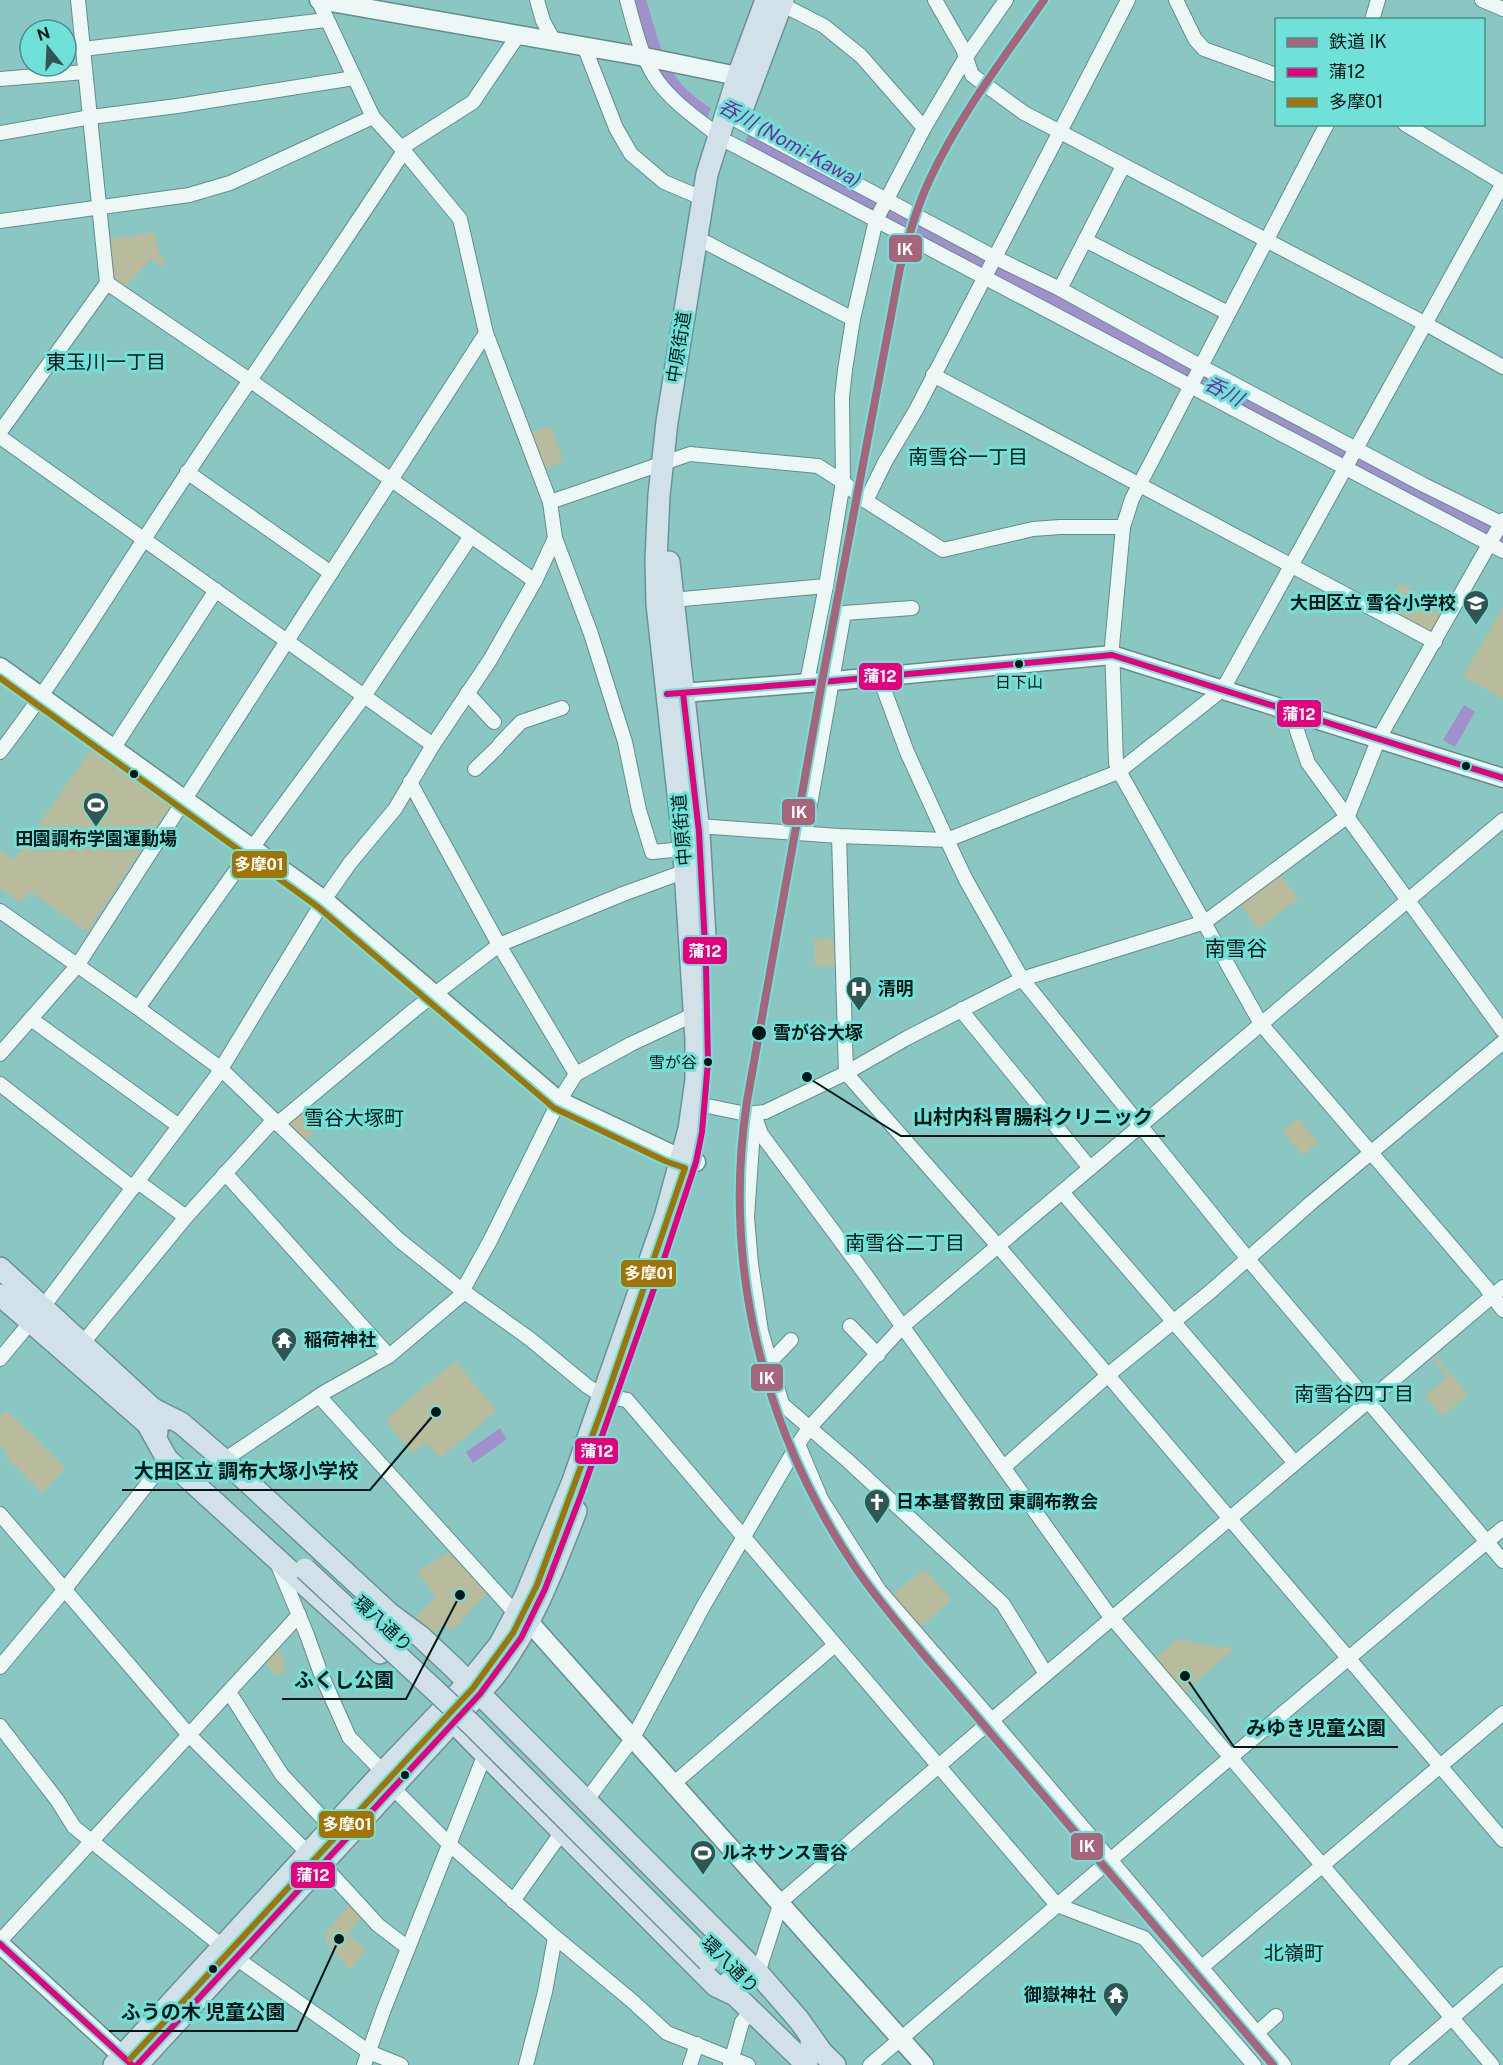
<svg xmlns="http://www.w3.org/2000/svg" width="1503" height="2065" viewBox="0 0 1503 2065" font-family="'Public Sans','Noto Sans JP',sans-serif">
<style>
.green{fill:#b9bb9d}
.water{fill:#a090cb}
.pier{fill:#8ac7c3}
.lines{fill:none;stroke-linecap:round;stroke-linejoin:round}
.street-casing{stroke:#618e8b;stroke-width:16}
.secondary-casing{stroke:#618e8b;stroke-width:21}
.primary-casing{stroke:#68929b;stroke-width:24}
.street{stroke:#edf7f6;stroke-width:14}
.secondary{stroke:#edf7f6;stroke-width:18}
.primary{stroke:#d1e1e7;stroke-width:21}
.primary-bridge-casing{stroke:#68929b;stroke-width:24;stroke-linecap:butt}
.primary-bridge{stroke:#d1e1e7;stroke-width:21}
.bus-1-casing{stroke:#70e1d9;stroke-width:10}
.bus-2-casing{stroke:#70e1d9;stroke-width:10}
.bus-1{stroke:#e5007d;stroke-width:6}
.bus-2{stroke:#a17408;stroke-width:6}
.rail-1-casing{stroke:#70e1d9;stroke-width:12}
.rail-1{stroke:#a7657c;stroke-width:8}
.bus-dot{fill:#011816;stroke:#70e1d9;stroke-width:2}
.labels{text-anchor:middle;stroke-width:6;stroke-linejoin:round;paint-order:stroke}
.bus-label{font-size:16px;fill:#011816;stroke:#70e1d9}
.street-label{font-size:18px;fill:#011816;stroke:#70e1d9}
.poi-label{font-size:18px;font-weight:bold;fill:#011816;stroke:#70e1d9;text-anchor:start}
.stop-label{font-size:18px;font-weight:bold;fill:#011816;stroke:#70e1d9;text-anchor:start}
.water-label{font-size:20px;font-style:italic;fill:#6e3096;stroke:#70e1d9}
.neighbourhood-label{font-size:20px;fill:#011816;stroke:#70e1d9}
.quarter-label{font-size:21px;fill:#011816;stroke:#70e1d9}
.leader{fill:none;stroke:#011816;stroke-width:2}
.callout-dot{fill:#011816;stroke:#70e1d9;stroke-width:2}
.callout-label{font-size:20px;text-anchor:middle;font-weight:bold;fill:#011816;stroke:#70e1d9;stroke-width:6;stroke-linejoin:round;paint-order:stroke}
.line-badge{stroke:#70e1d9;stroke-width:2}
.badge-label{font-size:16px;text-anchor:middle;font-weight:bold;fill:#fff}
</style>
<rect width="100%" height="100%" fill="#8ac7c3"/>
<!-- green -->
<g class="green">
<path d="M155 232 159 254 166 260 161 267 150 259 124 289 110 279 106 240Z"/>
<path d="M551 426 563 462 541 469 528 433Z"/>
<path d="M1399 583 1444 608 1431 633 1385 609Z"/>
<path d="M1503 607V699L1463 676Z"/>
<path d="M92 748 171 805 87 932 31 892 20 903 0 887V851L14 860Z"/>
<path d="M1278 873 1299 898 1258 929 1239 902Z"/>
<path d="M833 938 835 965 815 967 814 939Z"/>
<path d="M305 1105 323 1122 304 1142 285 1122Z"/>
<path d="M1298 1118 1318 1142 1303 1155 1282 1131Z"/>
<path d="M1431 1352 1468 1394 1443 1416 1425 1396 1447 1377 1428 1354Z"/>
<path d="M455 1361 497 1410 440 1458 426 1442 412 1453 385 1420Z"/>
<path d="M6 1410 66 1468 42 1493 5 1456 8 1453 0 1446V1417Z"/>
<path d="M448 1552 487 1593 452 1631 443 1624 431 1637 413 1620 436 1596 417 1572Z"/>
<path d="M924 1569 952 1599 915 1632 887 1599Z"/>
<path d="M1177 1639 1210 1646 1235 1648 1182 1693 1154 1660Z"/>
<path d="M279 1647 286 1669 277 1677 265 1662Z"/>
<path d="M350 1903 362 1916 348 1935 366 1949 350 1970 327 1943 325 1934Z"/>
</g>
<!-- water -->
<g class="water">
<path d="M632 0H646C654 24 659 50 672 71 685 95 719 113 741 129L1192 368 1503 530V547L747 148 687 105 654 68Z"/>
<path d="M1464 705 1475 712 1455 747 1443 740Z"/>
<path d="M500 1428 507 1439 473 1463 466 1452Z"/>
</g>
<!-- pier -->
<path class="pier" d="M712 106 749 132 743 148 705 122Z"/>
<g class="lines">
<!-- street casing -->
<g class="street-casing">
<g id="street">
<path d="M537 0 543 21 554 41"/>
<path d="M627 0C635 28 641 59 659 83 675 104 699 120 719 136"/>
<path d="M935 0 963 49 972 75 1024 113 1426 324 1503 367"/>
<path d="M1176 0 1195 39 1204 49 1276 75"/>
<path d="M1482 0 1503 9"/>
<path d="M781 4 824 26 861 56 924 128"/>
<path d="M1372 20 1378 0"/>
<path d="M584 46 616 128 631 154 664 182 702 198"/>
<path d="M83 49 326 20"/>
<path d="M0 79 85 72"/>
<path d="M738 121 994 257 1060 289 1200 366 1424 485 1503 524"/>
<path d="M1327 124 1132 499 1123 527 1112 646 1116 763 1119 771 1261 1024 1485 1286 1503 1310"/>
<path d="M1405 124 1503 183"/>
<path d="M0 133 91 117 177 106 354 78"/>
<path d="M730 143 1503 551"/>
<path d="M401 148 473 102 519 34"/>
<path d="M0 221 189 195 230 183 373 117"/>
<path d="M1085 240 1228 313"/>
<path d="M707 243 853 319"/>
<path d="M107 283 251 381 535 581"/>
<path d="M1060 289 1123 166"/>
<path d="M933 375 1435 642"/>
<path d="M0 432 107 283 78 0"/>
<path d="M0 437 433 745"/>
<path d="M187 472 331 573"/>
<path d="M866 501 885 462 916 410 1128 0"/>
<path d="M550 502 690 454 818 466 843 482 866 501 943 550 1033 529 1060 527H1123"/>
<path d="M555 538 591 634 625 742 639 810 652 852 684 849"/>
<path d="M672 600 826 586"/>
<path d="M879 676 907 752 947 840 966 880 1022 979 1248 1259 1503 1561"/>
<path d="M807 682 826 586 843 482 842 397 845 370 853 319 876 220 924 128 966 57 1006 0"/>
<path d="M467 693 494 722"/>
<path d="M1290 710 1308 763 1503 1031"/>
<path d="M499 745 521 722 562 708"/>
<path d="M113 749 216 590"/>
<path d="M0 752C63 670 116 581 173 495 249 380 328 267 404 151"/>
<path d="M475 769 497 748"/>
<path d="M698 826 839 836 947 840 1118 772 1213 697 1223 689 1503 183"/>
<path d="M805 833 844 613 912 608"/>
<path d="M839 836 846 1073 998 1246 1503 1840"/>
<path d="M0 911 138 1008 220 1068 399 1240 463 1291 530 1339 587 1386 603 1396 627 1400 1057 1905 1144 1938 1254 2065"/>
<path d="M138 1008 252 848 364 696 471 536"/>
<path d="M962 1009 965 1015 1090 1168"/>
<path d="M31 1019 179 1126"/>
<path d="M0 1054 77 966 486 333"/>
<path d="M576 1074 631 1044 695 1014"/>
<path d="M0 1084 133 1188"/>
<path d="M693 1103 746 1114 765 1112 846 1073 907 1038 1022 979 1205 922 1348 816 1379 738 1503 520"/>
<path d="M754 1114 761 1134 865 1274 1107 1612 1492 2065"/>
<path d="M754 1116 747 1217 751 1264 761 1331 782 1404 847 1460 1003 1604 1046 1674"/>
<path d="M225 1173 389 1356"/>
<path d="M138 1182 186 1217"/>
<path d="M1062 1192 1295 1463"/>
<path d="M850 1326 878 1355"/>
<path d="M82 1344 186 1217 269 1125 282 1120 414 1010 499 945 623 894 675 875 691 873"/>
<path d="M0 1359 43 1307 216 1077 324 900 350 863 395 809 433 745 490 660 535 581 555 538 550 502 486 333 460 219 404 151 373 117 318 0"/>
<path d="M770 1362 791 1340"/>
<path d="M319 1396 517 1615"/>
<path d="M798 1444 821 1499 879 1590 996 1725 1284 2065"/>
<path d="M224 1460 325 1392 389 1356 459 1297 491 1239 559 1101 576 1074 499 945 410 782"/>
<path d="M1004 1467 1114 1370 1210 1292 1312 1202 1503 1042"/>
<path d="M0 1514 189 1735 309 1854"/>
<path d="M278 1565 307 1635 321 1674 349 1737 383 1772"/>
<path d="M0 1667 65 1589 167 1459"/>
<path d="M229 1692 282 1775 332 1828"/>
<path d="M0 1726 57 1800 74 1827 223 1947"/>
<path d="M673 1784 835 1645"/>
<path d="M392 1787 449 1844 555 1937 631 2000 667 2033 748 2065"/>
<path d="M586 1801 633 1738 704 1605 798 1444 810 1427 903 1326 1503 820"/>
<path d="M322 1864 378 1925 408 1948"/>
<path d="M513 1901 562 1832"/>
<path d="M0 1941 299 1615"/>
<path d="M236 1958 369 2052 401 2065"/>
<path d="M1202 1967 1503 1713"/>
<path d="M758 1973 780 1905 785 1898 992 1720 1503 1287"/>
<path d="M1257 2033 1276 2016"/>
<path d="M364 2065 384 2009 485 1754"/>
<path d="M526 2065 545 1992 555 1937"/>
<path d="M690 2065 697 2044"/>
<path d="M730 2065 742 2022 752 2011"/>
<path d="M870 2065 1224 1763 1503 1528"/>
<path d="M1397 2065 1503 1974"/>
</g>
</g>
<!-- secondary casing -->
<g class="secondary-casing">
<g id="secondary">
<path d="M319 0 645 57 752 79"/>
<path d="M0 667 324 900 559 1101 669 1153 696 1162"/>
<path d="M670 694 833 681 1112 655 1503 778"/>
<path d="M530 1623 924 2065"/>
<path d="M0 1944 132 2065"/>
</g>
</g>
<!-- primary casing -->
<g class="primary-casing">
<g id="primary">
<path d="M740 115 783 0"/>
<path d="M669 562 699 832 705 937"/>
<path d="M0 1268 165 1420"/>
<path d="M0 1295 157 1432"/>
<path d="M155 1410 181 1423 224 1460 390 1614 421 1637 453 1667 758 1973 799 2020 821 2051"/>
<path d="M147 1423 167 1459 380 1653"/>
<path d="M443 1711 485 1754 716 1986 735 1995"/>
<path d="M729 1982 735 1995 807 2065"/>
<path d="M811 2042 835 2065"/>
<path d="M114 2065 383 1772 471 1680 500 1644 525 1597 573 1481 665 1217 689 1129 696 1080V1039L683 839 657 604 656 560 659 495 667 422 707 174 738 76 766 0"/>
<path d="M137 2065 492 1679C532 1628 553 1570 576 1511"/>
</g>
</g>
<!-- street -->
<use href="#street" class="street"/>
<!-- secondary -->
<use href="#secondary" class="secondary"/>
<!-- primary -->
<use href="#primary" class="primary"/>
<!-- primary-bridge casing -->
<g class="primary-bridge-casing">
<path id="primary-bridge" d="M305 1569 471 1724 708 1961"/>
</g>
<!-- primary-bridge -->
<use href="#primary-bridge" class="primary-bridge"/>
<!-- bus-1 casing -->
<g class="bus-1-casing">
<g id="bus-1">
<path d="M667 694 833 681 1112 655 1503 778"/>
<path d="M0 1944 132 2065"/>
<path d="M137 2065 480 1694 521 1638 545 1589 581 1495 656 1283 696 1162 702 1132 708 1062 706 965 699 832 683 693"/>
</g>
</g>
<!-- bus-2 casing -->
<g class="bus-2-casing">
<path id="bus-2" d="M0 678 318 907 554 1108 665 1161 685 1168 603 1407 537 1585 513 1633 473 1688 130 2059"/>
</g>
<!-- bus-1 -->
<use href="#bus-1" class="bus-1"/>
<!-- bus-2 -->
<use href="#bus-2" class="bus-2"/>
<!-- rail-1 casing -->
<g class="rail-1-casing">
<path id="rail-1" d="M1044 0C1003 59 959 116 929 181 916 209 908 239 900 268L823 676 747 1101C722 1265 763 1430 855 1567 876 1598 901 1627 925 1656L1273 2065"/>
</g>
<!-- rail-1 -->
<use href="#rail-1" class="rail-1"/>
</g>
<!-- icons -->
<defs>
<g id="school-pin" transform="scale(1.35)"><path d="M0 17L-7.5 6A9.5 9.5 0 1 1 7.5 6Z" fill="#315553" stroke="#70e1d9"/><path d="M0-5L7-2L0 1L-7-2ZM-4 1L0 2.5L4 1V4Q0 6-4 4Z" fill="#fff"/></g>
<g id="stadium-pin" transform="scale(1.35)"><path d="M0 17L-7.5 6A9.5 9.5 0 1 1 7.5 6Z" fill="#315553" stroke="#70e1d9"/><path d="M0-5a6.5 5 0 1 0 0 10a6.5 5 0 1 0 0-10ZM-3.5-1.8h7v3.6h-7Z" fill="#fff"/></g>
<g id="hospital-pin" transform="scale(1.35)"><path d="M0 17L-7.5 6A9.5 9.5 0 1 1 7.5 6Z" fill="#315553" stroke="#70e1d9"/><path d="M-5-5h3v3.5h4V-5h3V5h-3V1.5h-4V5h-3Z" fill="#fff"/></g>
<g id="temple-pin" transform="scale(1.35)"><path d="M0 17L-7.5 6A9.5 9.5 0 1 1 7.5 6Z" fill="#315553" stroke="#70e1d9"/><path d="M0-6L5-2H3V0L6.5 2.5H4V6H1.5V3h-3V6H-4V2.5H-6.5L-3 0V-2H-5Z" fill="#fff"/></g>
<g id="church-pin" transform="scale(1.35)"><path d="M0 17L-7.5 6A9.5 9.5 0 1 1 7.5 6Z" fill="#315553" stroke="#70e1d9"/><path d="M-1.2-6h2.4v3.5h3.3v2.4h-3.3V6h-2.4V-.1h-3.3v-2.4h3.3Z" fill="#fff"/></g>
</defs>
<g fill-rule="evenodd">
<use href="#school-pin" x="1476" y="603"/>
<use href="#stadium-pin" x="96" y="805"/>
<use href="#hospital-pin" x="859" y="989"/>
<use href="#temple-pin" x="284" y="1340"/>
<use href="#church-pin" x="877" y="1502"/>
<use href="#stadium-pin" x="703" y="1853"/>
<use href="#temple-pin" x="1116" y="1995"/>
</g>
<!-- markers -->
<g class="bus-dot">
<circle cx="1019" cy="664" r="5"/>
<circle cx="1466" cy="766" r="5"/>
<circle cx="134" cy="774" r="5"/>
<circle cx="759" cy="1033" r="8"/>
<circle cx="708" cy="1062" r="5"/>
<circle cx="405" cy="1775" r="5"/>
<circle cx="213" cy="1969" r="5"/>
</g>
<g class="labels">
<!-- bus labels -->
<g class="bus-label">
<text x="1019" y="688">日下山</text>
<text x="697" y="1068" text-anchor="end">雪が谷</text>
</g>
<!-- street labels -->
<g class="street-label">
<text transform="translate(679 347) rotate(-81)" y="6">中原街道</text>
<text transform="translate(682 830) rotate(-95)" y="6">中原街道</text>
<text transform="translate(383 1624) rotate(43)" y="6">環八通り</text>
<text transform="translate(730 1965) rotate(45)" y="6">環八通り</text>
</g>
<!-- poi labels -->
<g class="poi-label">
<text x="1456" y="609" text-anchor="end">大田区立 雪谷小学校</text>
<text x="96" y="845" text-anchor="middle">田園調布学園運動場</text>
<text x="878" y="995">清明</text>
<text x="304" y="1346">稲荷神社</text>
<text x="896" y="1508">日本基督教団 東調布教会</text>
<text x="722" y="1859">ルネサンス雪谷</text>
<text x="1096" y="2001" text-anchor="end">御嶽神社</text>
</g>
<!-- stop labels -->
<g class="stop-label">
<text x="773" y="1039">雪が谷大塚</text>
</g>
<!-- water labels -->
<g class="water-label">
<text transform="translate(790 143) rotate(29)" y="7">呑川 (Nomi-Kawa)</text>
<text transform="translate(1224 391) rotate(28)" y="7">呑川</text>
</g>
<!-- neighbourhood labels -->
<g class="neighbourhood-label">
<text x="106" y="369">東玉川一丁目</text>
<text x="968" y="464">南雪谷一丁目</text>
<text x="354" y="1125">雪谷大塚町</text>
<text x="905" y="1250">南雪谷二丁目</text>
<text x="1354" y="1401">南雪谷四丁目</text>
<text x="1294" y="1960">北嶺町</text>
</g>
<!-- quarter labels -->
<g class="quarter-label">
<text x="1236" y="956">南雪谷</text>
</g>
</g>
<!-- callouts -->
<path class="leader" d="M807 1077L901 1136H1165M436 1412L370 1490H122M460 1595L406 1699H282M1185 1676L1234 1747H1398M339 1939L297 2031H109"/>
<g class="callout-dot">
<circle cx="807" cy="1077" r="6"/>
<circle cx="436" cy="1412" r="6"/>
<circle cx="460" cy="1595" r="6"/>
<circle cx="1185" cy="1676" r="6"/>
<circle cx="339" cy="1939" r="6"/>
</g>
<g class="callout-label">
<text x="1033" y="1124">山村内科胃腸科クリニック</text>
<text x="246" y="1478">大田区立 調布大塚小学校</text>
<text x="344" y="1687">ふくし公園</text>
<text x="1316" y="1735">みゆき児童公園</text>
<text x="203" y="2019">ふうの木 児童公園</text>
</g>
<g class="line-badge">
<rect x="888" y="234" width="35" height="29" rx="6" fill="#a7657c"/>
<rect x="858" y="662" width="45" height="29" rx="6" fill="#e5007d"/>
<rect x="1276" y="699" width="46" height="29" rx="6" fill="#e5007d"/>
<rect x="781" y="798" width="35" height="28" rx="6" fill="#a7657c"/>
<rect x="231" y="850" width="57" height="29" rx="6" fill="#a17408"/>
<rect x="682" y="936" width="46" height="29" rx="6" fill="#e5007d"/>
<rect x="620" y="1259" width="57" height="29" rx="6" fill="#a17408"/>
<rect x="750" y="1363" width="34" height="29" rx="6" fill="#a7657c"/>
<rect x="574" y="1437" width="45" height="28" rx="6" fill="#e5007d"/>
<rect x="318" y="1810" width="57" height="29" rx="6" fill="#a17408"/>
<rect x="1070" y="1832" width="34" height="29" rx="6" fill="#a7657c"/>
<rect x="290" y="1861" width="46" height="28" rx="6" fill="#e5007d"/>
</g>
<g class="badge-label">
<text x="905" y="255">IK</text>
<text x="880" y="682">蒲12</text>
<text x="1299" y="720">蒲12</text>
<text x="799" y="818">IK</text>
<text x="259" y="870">多摩01</text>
<text x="705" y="957">蒲12</text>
<text x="649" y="1279">多摩01</text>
<text x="767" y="1384">IK</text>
<text x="597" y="1457">蒲12</text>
<text x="347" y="1830">多摩01</text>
<text x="1087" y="1852">IK</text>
<text x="313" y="1881">蒲12</text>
</g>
<!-- legend -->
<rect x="1275" y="18" width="210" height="108" fill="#70e1d9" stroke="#44918b" stroke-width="1.5"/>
<rect x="1287" y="38" width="30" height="9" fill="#a7657c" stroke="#44918b" stroke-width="1.5"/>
<text x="1329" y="48" font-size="18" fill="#011816">鉄道 IK</text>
<rect x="1287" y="68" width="30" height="9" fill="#e5007d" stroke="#44918b" stroke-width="1.5"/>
<text x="1329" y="78" font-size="18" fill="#011816">蒲12</text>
<rect x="1287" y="98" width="30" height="9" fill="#a17408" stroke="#44918b" stroke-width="1.5"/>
<text x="1329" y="108" font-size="18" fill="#011816">多摩01</text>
<!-- north arrow -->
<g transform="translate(48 48) rotate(342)"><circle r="28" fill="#70e1d9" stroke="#44918b" stroke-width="1.5"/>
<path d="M0-4.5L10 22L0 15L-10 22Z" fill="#315553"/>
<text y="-9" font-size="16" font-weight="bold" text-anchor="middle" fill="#011816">N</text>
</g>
</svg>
